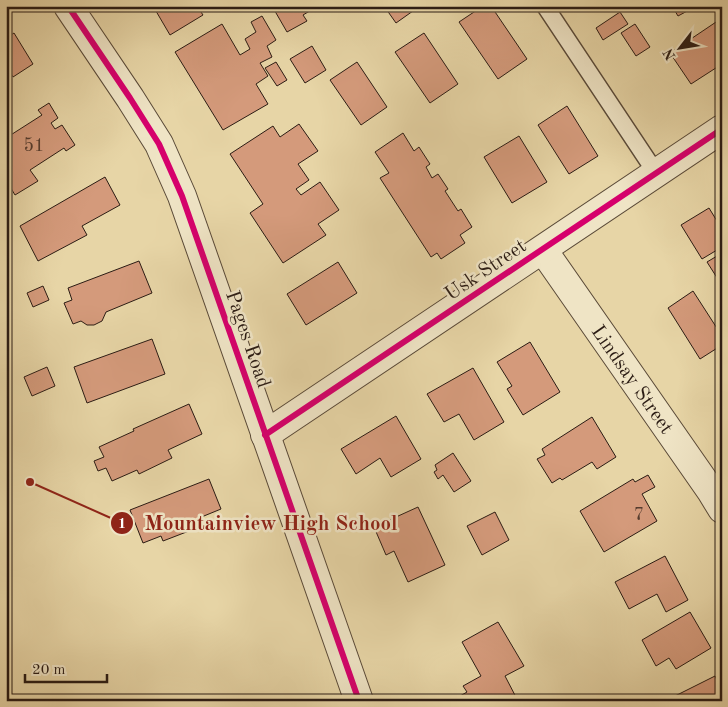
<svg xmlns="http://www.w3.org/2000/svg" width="728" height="707" viewBox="0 0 728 707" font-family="'Old Standard TT',serif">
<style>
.building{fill:#d49a7b;stroke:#2b1c14}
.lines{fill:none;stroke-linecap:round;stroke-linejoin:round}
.service-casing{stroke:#5a4a38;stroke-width:19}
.minor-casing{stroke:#5a4a38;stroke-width:30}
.tertiary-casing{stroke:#5a4a38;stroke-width:30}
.service{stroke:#efe4c5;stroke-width:16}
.minor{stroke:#efe4c5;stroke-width:28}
.tertiary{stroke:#efe4c5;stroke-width:28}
.cycleway-casing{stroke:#efe4c5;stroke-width:9}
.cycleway{stroke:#d6006c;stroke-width:6}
.labels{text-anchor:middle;stroke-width:5;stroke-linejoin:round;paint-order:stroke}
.number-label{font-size:18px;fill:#553c2e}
.street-label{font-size:20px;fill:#2b1c14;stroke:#efe4c5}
.leader{fill:none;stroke:#8f2418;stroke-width:2}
.callout-dot{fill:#8f2418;stroke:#efe4c5;stroke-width:2}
.mark-label{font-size:15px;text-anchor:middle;font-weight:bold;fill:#fff}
.callout-label{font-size:21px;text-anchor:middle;font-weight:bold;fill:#8f2418;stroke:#efe4c5;stroke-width:5;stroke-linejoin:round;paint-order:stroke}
</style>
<rect width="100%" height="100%" fill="#e7d5a6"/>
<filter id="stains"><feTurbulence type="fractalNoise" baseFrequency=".004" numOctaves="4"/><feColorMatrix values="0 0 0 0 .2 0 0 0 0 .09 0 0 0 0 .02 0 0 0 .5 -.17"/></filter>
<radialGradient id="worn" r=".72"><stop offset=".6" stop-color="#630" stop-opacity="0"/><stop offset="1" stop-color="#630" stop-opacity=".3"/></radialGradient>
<!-- building -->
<g class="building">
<path d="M153 6H197L203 15 170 35Z"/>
<path d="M272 6H318L303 15 307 21 287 32Z"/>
<path d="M384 6H420L396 23Z"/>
<path d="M483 6H491L527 59 498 79 459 22Z"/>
<path d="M672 6H690L691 9 678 16Z"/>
<path d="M620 12 628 24 603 40 596 28Z"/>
<path d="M262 16 276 40 267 46 272 57 260 63 268 76 256 84 268 104 223 130 175 52 222 24 240 55 250 49 245 39 256 32 251 22Z"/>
<path d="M722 18V64L691 84 670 53Z"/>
<path d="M635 24 650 47 636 56 621 33Z"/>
<path d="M14 33 33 64 13 77 10 72 6 74 11 81 6 84V38Z"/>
<path d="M424 33 458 84 430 103 395 52Z"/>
<path d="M312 46 326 70 305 83 290 59Z"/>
<path d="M276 62 287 80 277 86 265 68Z"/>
<path d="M357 62 387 107 361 125 330 80Z"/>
<path d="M49 103 58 118 51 123 55 129 62 125 75 145 66 151 64 148 30 170 38 181 15 195 9 185 6 187V138L42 115 38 110Z"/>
<path d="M567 106 598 156 569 174 538 125Z"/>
<path d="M299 124 318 151 298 164 309 180 296 189 301 195 320 182 339 210 318 224 326 235 283 263 250 213 263 204 230 154 273 126 280 137Z"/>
<path d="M403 133 414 151 419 147 430 164 426 167 432 178 438 174 448 189 445 191 458 211 461 209 472 227 460 235 465 243 441 259 437 253 431 257 380 178 389 173 375 152Z"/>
<path d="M519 136 547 182 512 203 484 157Z"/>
<path d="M105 177 120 205 82 226 87 235 38 261 20 226Z"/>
<path d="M709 208 717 221 722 218V247L702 259 681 225Z"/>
<path d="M722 253V283L721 284 707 262Z"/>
<path d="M139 261 152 293 106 312 102 321 94 325H87L81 321 73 324 64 303 72 300 68 288Z"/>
<path d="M338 262 357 293 306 325 287 294Z"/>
<path d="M43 286 49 300 33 307 27 293Z"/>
<path d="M693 291 722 336V345L700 359 668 308Z"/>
<path d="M152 339 165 374 87 403 74 367Z"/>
<path d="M530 342 560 392 523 415 507 389 512 386 497 362Z"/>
<path d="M47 367 55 386 32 396 24 377Z"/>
<path d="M473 368 504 422 474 440 459 414 444 422 427 394Z"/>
<path d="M189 404 202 434 168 450 172 458 139 474 137 470 112 481 106 468 98 471 94 461 104 457 99 447 134 431 133 429Z"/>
<path d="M396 416 421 459 391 477 380 458 356 474 341 449Z"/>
<path d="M592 417 616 457 597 469 592 462 562 480 560 478 552 483 537 459 545 455 542 449Z"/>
<path d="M453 453 471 481 454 492 443 475 438 479 434 472 437 470 435 465Z"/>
<path d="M648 475 655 487 642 494 657 521 604 552 580 511 633 479 635 482Z"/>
<path d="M209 479 221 509 199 518 202 526 163 541 161 536 143 543 130 510Z"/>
<path d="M418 507 445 565 408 582 394 551 386 555 374 527Z"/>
<path d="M495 512 509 540 482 555 467 526Z"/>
<path d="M665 556 688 600 666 612 657 594 629 609 615 582Z"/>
<path d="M690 612 711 648 676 669 669 658 656 666 642 640Z"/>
<path d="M498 622 524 666 505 676 518 701H457L455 699 467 692 463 686 481 676 462 642Z"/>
<path d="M715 676 722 690V701H665Z"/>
</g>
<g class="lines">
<!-- service casing -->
<g class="service-casing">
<path id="service" d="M545 6 656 173"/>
</g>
<!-- minor casing -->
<g class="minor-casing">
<g id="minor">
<path d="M543 250 711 491 722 509"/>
<path d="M265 435 722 129"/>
</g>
</g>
<!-- tertiary casing -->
<g class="tertiary-casing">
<path id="tertiary" d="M68 6 130 98 159 144 182 196 359 701"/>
</g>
<!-- service -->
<use href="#service" class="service"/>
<!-- minor -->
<use href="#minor" class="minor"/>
<!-- tertiary -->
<use href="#tertiary" class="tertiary"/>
<!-- cycleway casing -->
<g class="cycleway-casing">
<g id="cycleway">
<path d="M68 6 130 98 159 144 182 196 359 701"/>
<path d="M265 435 722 129"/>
</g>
</g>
<!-- cycleway -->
<use href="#cycleway" class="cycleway"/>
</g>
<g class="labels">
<!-- number labels -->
<g class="number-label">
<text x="34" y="151">51</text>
<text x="639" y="520">7</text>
</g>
<!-- street labels -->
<g class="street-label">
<text transform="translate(485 269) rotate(-34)" y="7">Usk Street</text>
<text transform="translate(249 339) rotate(71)" y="7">Pages Road</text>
<text transform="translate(633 379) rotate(55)" y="7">Lindsay Street</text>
</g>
</g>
<!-- callouts -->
<path class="leader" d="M30 482L122 523"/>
<g class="callout-dot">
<circle cx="30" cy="482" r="5"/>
<circle cx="122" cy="523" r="12"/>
</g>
<g class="mark-label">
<text x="122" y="528">1</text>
</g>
<g class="callout-label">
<text x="271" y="530">Mountainview High School</text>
</g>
<!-- margin -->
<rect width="728" height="707" fill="none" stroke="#e7d5a6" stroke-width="25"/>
<rect x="8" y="8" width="713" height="692" fill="none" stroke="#2b1c14" stroke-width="2.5"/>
<rect x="12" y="12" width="703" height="682" fill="none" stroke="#2b1c14"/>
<!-- north arrow -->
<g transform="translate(680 48) rotate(239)" stroke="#efe4c5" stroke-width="4" paint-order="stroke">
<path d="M0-4L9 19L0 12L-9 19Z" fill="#2b1c14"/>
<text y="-8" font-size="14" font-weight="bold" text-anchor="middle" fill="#2b1c14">N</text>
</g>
<!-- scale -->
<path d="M25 674v8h82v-8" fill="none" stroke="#2b1c14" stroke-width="2.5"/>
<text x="32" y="674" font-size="15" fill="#2b1c14" stroke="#efe4c5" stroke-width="4" paint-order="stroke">20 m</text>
<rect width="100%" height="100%" filter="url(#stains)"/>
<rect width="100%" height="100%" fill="url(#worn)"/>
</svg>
